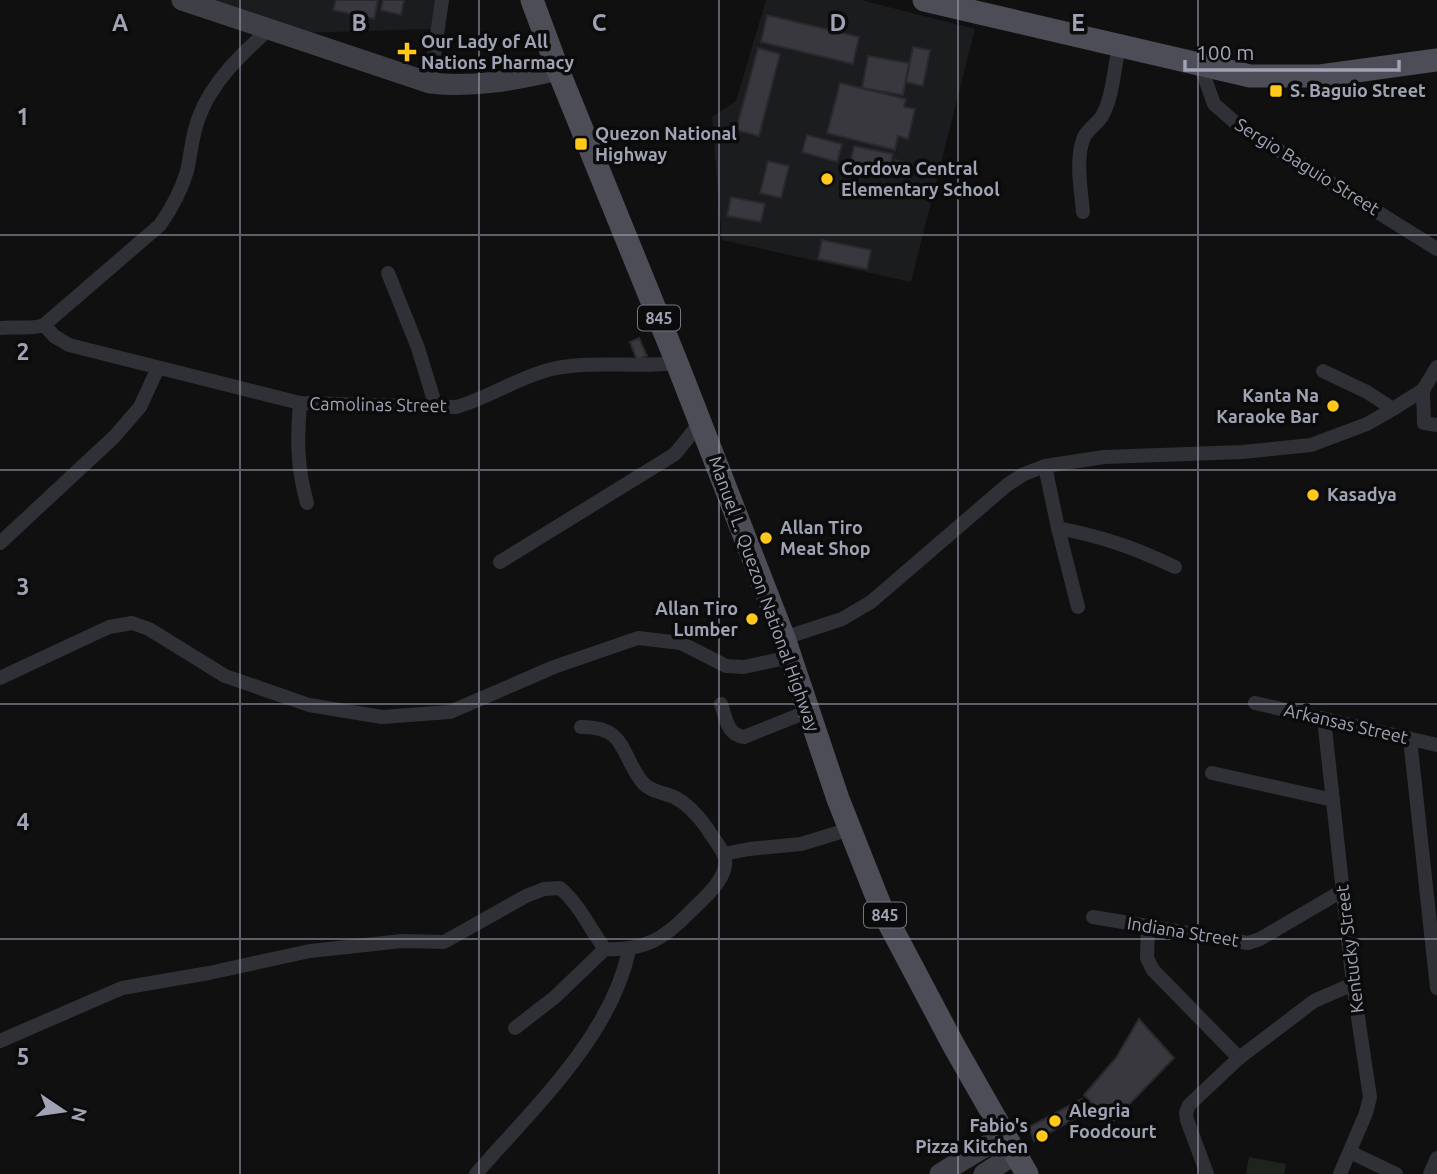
<svg xmlns="http://www.w3.org/2000/svg" width="1437" height="1174" viewBox="0 0 1437 1174" font-family="Ubuntu,sans-serif">
<style>
.built{fill:#1b1c1e}
.green{fill:#1c241d}
.building{fill:#39383e;stroke:#2a292d;stroke-width:2}
.lines{fill:none;stroke-linecap:round;stroke-linejoin:round}
.street{stroke:#303137;stroke-width:14}
.secondary{stroke:#3e3f47;stroke-width:21}
.primary{stroke:#4c4d56;stroke-width:23}
.grid{fill:none;stroke:#9fa3b4;stroke-width:2;stroke-opacity:0.55}
.poi-dot{fill:#ffc81a;stroke:#0b0b0c;stroke-width:2.5}
.labels{text-anchor:middle;stroke-width:7;stroke-linejoin:round;paint-order:stroke}
.shield{fill:#0b0b0c;stroke:#737582;stroke-width:2}
.shield-label{font-size:16px;font-weight:bold;fill:#9fa3b4}
.poi-label{font-size:18px;font-weight:bold;fill:#9fa3b4;stroke:#0b0b0c;text-anchor:start}
.street-label{font-size:18px;fill:#9fa3b4;stroke:#0b0b0c}
.grid-label{font-size:23px;text-anchor:middle;font-weight:bold;fill:#9fa3b4;stroke:#0b0b0c;stroke-width:7;stroke-linejoin:round;paint-order:stroke}
</style>
<rect width="100%" height="100%" fill="#101011"/>
<!-- built -->
<g class="built">
<path d="M203 0H437L432 29 296 33Z"/>
<path d="M766 0H861L975 29 911 282 722 240 712 117 736 101Z"/>
</g>
<!-- green -->
<path class="green" d="M1249 1157 1286 1164 1284 1174H1246Z"/>
<!-- building -->
<g class="building">
<path d="M336 0H378L374 19 333 10Z"/>
<path d="M383 0H404L401 15 381 10Z"/>
<path d="M767 15 859 37 853 64 761 42Z"/>
<path d="M913 47 930 50 923 86 906 82Z"/>
<path d="M758 48 780 54 759 136 736 130Z"/>
<path d="M868 56 909 63 903 95 862 88Z"/>
<path d="M840 83 906 99 904 107 915 109 908 139 898 136 895 150 827 133Z"/>
<path d="M807 135 842 144 837 162 802 152Z"/>
<path d="M854 146 893 154 889 172 850 164Z"/>
<path d="M895 160 910 163 908 175 893 172Z"/>
<path d="M768 161 789 166 781 198 760 193Z"/>
<path d="M731 197 765 204 761 222 727 216Z"/>
<path d="M822 240 871 250 867 269 818 259Z"/>
<path d="M639 338 647 356 637 360 630 342Z"/>
<path d="M1139 1019 1174 1058 1111 1123 1084 1095 1116 1058Z"/>
<path d="M1082 1099 1090 1107 1082 1115 1034 1141 1029 1127Z"/>
</g>
<g class="lines">
<!-- street -->
<g class="street">
<path d="M1200 65 1214 104 1238 125 1437 249"/>
<path d="M430 83 442 0"/>
<path d="M1083 212C1081 190 1075 158 1084 137 1088 129 1097 124 1102 116 1113 97 1114 68 1119 47"/>
<path d="M388 273 418 348 436 407"/>
<path d="M44 325 54 336 69 345 300 403 456 407C489 398 518 377 552 369 593 360 636 368 677 363"/>
<path d="M0 328C15 326 30 330 44 325L160 225C172 208 181 191 187 171 191 154 192 134 199 117 212 81 242 54 270 28"/>
<path d="M1323 371 1367 392 1393 409"/>
<path d="M1423 390 1424 423 1437 425"/>
<path d="M300 403C297 440 297 467 307 503"/>
<path d="M1045 466 1058 528 1078 607"/>
<path d="M1058 528C1103 537 1133 547 1175 567"/>
<path d="M0 543 114 437 140 407 158 368"/>
<path d="M500 562 675 454 700 423"/>
<path d="M784 638 842 619 871 602 1007 485 1024 474 1045 466 1104 457 1243 452 1311 445 1367 424 1393 409 1423 390 1437 367"/>
<path d="M0 678 109 627 132 623 149 629 225 676 309 705 382 717 450 712 554 667 638 638 681 643 726 666 744 667 790 657"/>
<path d="M1255 703 1437 745"/>
<path d="M721 704C726 718 727 735 744 737L809 711"/>
<path d="M1324 719 1353 984 1370 1097 1366 1113 1340 1174"/>
<path d="M1410 739 1437 988"/>
<path d="M1212 773 1333 800"/>
<path d="M724 854 749 849 801 844 850 829"/>
<path d="M1093 917 1248 943 1260 939 1342 891"/>
<path d="M1148 926 1147 958 1153 970 1239 1058"/>
<path d="M515 1028 555 997 605 949"/>
<path d="M0 1041 122 988 209 973 310 951 402 941 444 942 526 896 544 889 560 888C579 904 590 929 605 949 644 951 664 939 690 912 702 900 732 876 724 855 720 846 712 837 707 828 699 817 689 805 676 798 665 792 652 793 643 783 620 755 627 726 581 727"/>
<path d="M1350 1152 1396 1174"/>
<path d="M476 1174C532 1109 611 1037 629 950"/>
<path d="M1207 1174 1187 1120 1186 1113 1189 1105 1239 1058 1314 1001 1353 984"/>
<path d="M1430 1174 1437 1158"/>
</g>
<!-- secondary -->
<g class="secondary">
<path d="M182 0 430 83C474 88 515 80 558 70"/>
<path d="M940 1174 1004 1135"/>
<path d="M984 1174 1015 1154"/>
</g>
<!-- primary -->
<g class="primary">
<path d="M532 0 558 70 677 363 784 638 838 799 882 910 954 1046 1027 1174"/>
<path d="M924 0 1250 76H1320L1437 60"/>
</g>
</g>
<!-- grid -->
<path class="grid" d="M240 0V1174M479 0V1174M719 0V1174M958 0V1174M1198 0V1174M0 235H1437M0 470H1437M0 704H1437M0 939H1437"/>
<!-- markers -->
<g class="poi-dot">
<path d="M403.5 41.5h7v7h7v7h-7v7h-7v-7h-7v-7h7z"/>
<rect x="1269" y="84" width="14" height="14" rx="3.5"/>
<rect x="574" y="137" width="14" height="14" rx="3.5"/>
<circle cx="827" cy="179" r="7"/>
<circle cx="1333" cy="406" r="7"/>
<circle cx="1313" cy="495" r="7"/>
<circle cx="766" cy="538" r="7"/>
<circle cx="752" cy="619" r="7"/>
<circle cx="1055" cy="1121" r="7"/>
<circle cx="1042" cy="1136" r="7"/>
</g>
<g class="labels">
<!-- shield labels -->
<g class="shield">
<rect x="638" y="305.5" width="42" height="25" rx="5"/>
<rect x="864" y="902.5" width="42" height="25" rx="5"/>
</g>
<g class="shield-label">
<text x="659" y="324">845</text>
<text x="885" y="921">845</text>
</g>
<!-- poi labels -->
<g class="poi-label">
<text x="421" y="48">Our Lady of All<tspan x="421" dy="21">Nations Pharmacy</tspan></text>
<text x="1290" y="97">S. Baguio Street</text>
<text x="595" y="140">Quezon National<tspan x="595" dy="21">Highway</tspan></text>
<text x="841" y="175">Cordova Central<tspan x="841" dy="21">Elementary School</tspan></text>
<text x="1319" y="402" text-anchor="end">Kanta Na<tspan x="1319" dy="21">Karaoke Bar</tspan></text>
<text x="1327" y="501">Kasadya</text>
<text x="780" y="534">Allan Tiro<tspan x="780" dy="21">Meat Shop</tspan></text>
<text x="738" y="615" text-anchor="end">Allan Tiro<tspan x="738" dy="21">Lumber</tspan></text>
<text x="1069" y="1117">Alegria<tspan x="1069" dy="21">Foodcourt</tspan></text>
<text x="1028" y="1132" text-anchor="end">Fabio's<tspan x="1028" dy="21">Pizza Kitchen</tspan></text>
</g>
<!-- street labels -->
<g class="street-label">
<text transform="translate(1307 167) rotate(32)" y="6">Sergio Baguio Street</text>
<text transform="translate(378 405) rotate(1)" y="6">Camolinas Street</text>
<text transform="translate(764 594) rotate(70)" y="6">Manuel L. Quezon National Highway</text>
<text transform="translate(1346 724) rotate(13)" y="6">Arkansas Street</text>
<text transform="translate(1183 932) rotate(9)" y="6">Indiana Street</text>
<text transform="translate(1350 949) rotate(-97)" y="6">Kentucky Street</text>
</g>
</g>
<g class="grid-label">
<text x="120" y="31">A</text>
<text x="359" y="31">B</text>
<text x="599" y="31">C</text>
<text x="838" y="31">D</text>
<text x="1078" y="31">E</text>
<text x="23" y="125">1</text>
<text x="23" y="360">2</text>
<text x="23" y="595">3</text>
<text x="23" y="830">4</text>
<text x="23" y="1065">5</text>
</g>
<!-- north arrow -->
<g transform="translate(63 1111) rotate(103)" stroke="#0b0b0c" stroke-width="5" paint-order="stroke">
<path d="M0-5L12 26L0 18L-12 26Z" fill="#9fa3b4"/>
<text y="-10" font-size="19" font-weight="bold" text-anchor="middle" fill="#9fa3b4">N</text>
</g>
<!-- scale -->
<path d="M1185 60v10h214v-10" fill="none" stroke="#9fa3b4" stroke-width="3.5"/>
<text x="1196" y="60" font-size="21" fill="#9fa3b4" stroke="#0b0b0c" stroke-width="5" paint-order="stroke">100 m</text>
</svg>
